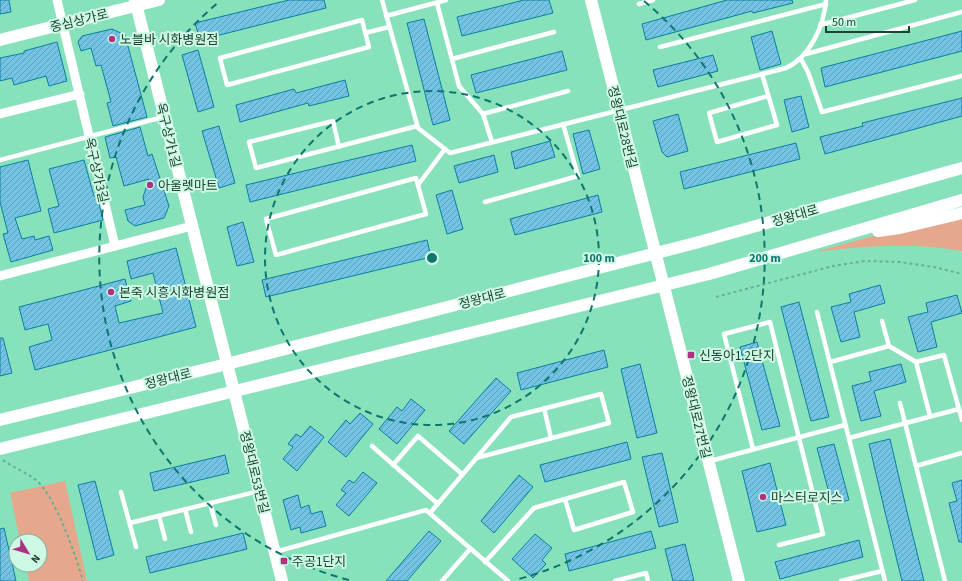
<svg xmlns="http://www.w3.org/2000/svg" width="962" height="581" viewBox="0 0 962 581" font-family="'Source Sans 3','Noto Sans KR',sans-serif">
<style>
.park{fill:#e5a88c}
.building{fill:url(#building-hatch);stroke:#0a7fa1}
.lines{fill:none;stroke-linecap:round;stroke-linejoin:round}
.path{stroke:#66b192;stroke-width:2;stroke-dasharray:3 3;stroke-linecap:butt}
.lane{stroke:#fff;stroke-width:4.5}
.street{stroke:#fff;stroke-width:9}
.secondary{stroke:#fff;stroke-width:12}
.ring{fill:none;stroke:#0f766e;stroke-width:2;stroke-dasharray:7 5}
.poi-dot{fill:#af3282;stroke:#cdf9e5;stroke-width:1.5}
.labels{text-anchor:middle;stroke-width:4;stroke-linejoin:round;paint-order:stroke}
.street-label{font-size:13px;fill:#1b4233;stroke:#cdf9e5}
.poi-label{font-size:13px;fill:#1b4233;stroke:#cdf9e5;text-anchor:start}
.centre{fill:#0f766e;stroke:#cdf9e5;stroke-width:2}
.ring-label{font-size:12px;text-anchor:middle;font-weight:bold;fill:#0f766e;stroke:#cdf9e5;stroke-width:4;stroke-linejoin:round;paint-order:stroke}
</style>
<defs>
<pattern id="building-hatch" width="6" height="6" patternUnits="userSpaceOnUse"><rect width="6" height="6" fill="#73c4e4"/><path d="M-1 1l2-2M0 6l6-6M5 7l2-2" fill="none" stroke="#5ea1b9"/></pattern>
</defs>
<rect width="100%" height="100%" fill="#87e2bc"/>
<!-- park -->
<g class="park">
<path d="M962 217V251C912 242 864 246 815 252L873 236Z"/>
<path d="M65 481 87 581H29L26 565H40V541H20L10 493Z"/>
</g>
<!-- building -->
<g class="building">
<path d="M0 0H9L11 12 0 14Z"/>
<path d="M289 0H324L326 8 200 40 195 23Z"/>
<path d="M524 0H549L553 13 462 36 457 17Z"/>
<path d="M727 0H792L793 3 753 13 752 11 646 40 642 24Z"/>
<path d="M424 19 450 120 433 125 407 23Z"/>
<path d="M112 29 125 35 147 117 113 126 107 103 111 102 101 65 96 66 91 48 81 51 78 42 82 36Z"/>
<path d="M772 31 781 64 760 70 751 37Z"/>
<path d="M962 31V51L825 87 821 68Z"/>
<path d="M57 42 67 81 49 86 46 76 14 85 12 78 0 81V58L24 53V51Z"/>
<path d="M198 50 214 107 198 112 182 55Z"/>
<path d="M562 51 567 70 476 93 471 75Z"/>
<path d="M713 55 718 71 658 87 653 70Z"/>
<path d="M345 80 349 96 309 106 308 103 240 122 236 105 294 89 296 93Z"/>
<path d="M801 96 809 127 792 132 784 100Z"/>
<path d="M962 98V116L825 154 820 137 863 126 862 123Z"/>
<path d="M678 114 688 151 667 157 662 152 653 121Z"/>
<path d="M219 126 235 183 219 188 202 131Z"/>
<path d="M140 127 148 156 152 154 169 206 164 218 135 226 128 221 125 210 145 205 143 197 149 179 124 186 116 157 110 158 105 137Z"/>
<path d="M589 130 600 169 583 174 573 134Z"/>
<path d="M550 141 555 157 515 169 511 152Z"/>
<path d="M796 143 800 159 684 189 680 172Z"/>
<path d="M412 145 416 161 250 202 246 185Z"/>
<path d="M494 155 498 172 459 183 454 166Z"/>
<path d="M28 160 41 211 15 218 22 239 34 236 35 240 49 236 53 250 11 262 3 234 8 233 0 202V167Z"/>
<path d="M84 160 94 196H97L103 220 54 233 48 209 59 206 49 169Z"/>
<path d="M452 190 463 229 447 234 436 195Z"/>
<path d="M598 195 602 212 515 235 510 219Z"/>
<path d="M243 222 254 262 237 266 227 227Z"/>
<path d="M427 240 431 257 266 297 262 280Z"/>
<path d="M176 248 196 327 35 370 29 347 52 340 48 324 25 330 19 307 125 279 131 301 115 306 119 323 163 313 153 273 131 279 127 261Z"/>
<path d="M880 285 885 303 854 312 860 337 841 342 831 307 851 302 849 294Z"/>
<path d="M957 295 962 313 931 322 937 347 918 352 908 317 928 312 926 303Z"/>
<path d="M799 302 829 417 811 421 781 307Z"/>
<path d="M0 338H3L12 373 0 376Z"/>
<path d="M757 342 780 426 762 430 740 347Z"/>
<path d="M604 350 608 367 521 390 517 373Z"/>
<path d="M640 364 657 433 637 438 621 369Z"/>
<path d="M901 364 906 382 874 391 881 416 861 421 852 386 871 381 869 372Z"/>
<path d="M496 378 511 391 464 444 449 431Z"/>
<path d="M411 399 425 410 397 444 379 429 397 407 402 411Z"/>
<path d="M360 413 373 424 346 457 328 442 346 420 350 424Z"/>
<path d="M310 426 324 437 297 471 283 459 293 447 288 444 296 434 301 437Z"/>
<path d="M890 439 908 516 924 581H902L885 512 869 444Z"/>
<path d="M627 442 631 459 545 482 540 465Z"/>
<path d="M834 444 849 500 832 504 817 448Z"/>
<path d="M662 453 678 522 659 527 642 457Z"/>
<path d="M225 455 229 473 154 491 150 473Z"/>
<path d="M770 463 786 525 757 532 742 471Z"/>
<path d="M363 472 377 483 349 516 336 505 346 493 341 490 349 480 354 483Z"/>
<path d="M519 475 533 487 494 533 481 521Z"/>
<path d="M962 480V542H959L949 503 957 501 952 483Z"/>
<path d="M95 481 114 555 97 560 78 485Z"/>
<path d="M298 495 301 508 309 505 311 514 322 511 326 526 301 533 300 527 291 530 283 500Z"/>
<path d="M4 528 16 581H0V529Z"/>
<path d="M429 531 441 541 407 581H386Z"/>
<path d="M651 531 656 548 569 571 565 554Z"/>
<path d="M243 533 247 549 150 573 146 557Z"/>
<path d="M535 534 552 548 542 560 546 564 533 578 512 559Z"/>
<path d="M859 540 863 557 780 579 775 562Z"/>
<path d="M685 544 694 581H673L665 549Z"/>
</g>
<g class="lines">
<!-- path -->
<g class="path">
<path d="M716 297 833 266 865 261 900 262 934 267 962 274"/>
<path d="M3 460C13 468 27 472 37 481 56 498 76 556 83 581"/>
</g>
<!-- lane -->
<g class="lane">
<path d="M382 0 418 128 450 153 786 68C810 57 824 26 826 0"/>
<path d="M437 3 459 86 483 114 492 142"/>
<path d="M639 4 653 0"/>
<path d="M386 16 446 0"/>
<path d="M362 20 369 47 227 85 220 58Z"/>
<path d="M820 25 915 0"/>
<path d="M365 33 389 27"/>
<path d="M660 47 826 4"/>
<path d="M806 54 962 12"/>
<path d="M452 59 554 32"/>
<path d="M801 59 808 72 822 112 962 76"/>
<path d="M762 74 777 125 717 142 709 113 768 96"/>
<path d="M483 114 568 91"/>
<path d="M339 147 333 121 249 142 256 168 417 126"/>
<path d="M0 160 163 117"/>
<path d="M416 178 426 214 276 255 266 219Z"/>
<path d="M418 185 445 149"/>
<path d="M485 202 578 176 563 124"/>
<path d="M817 312 885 581"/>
<path d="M882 321 889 346"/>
<path d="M830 362 889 346 916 362 930 416"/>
<path d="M916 362 944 355 962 420"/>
<path d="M900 403 945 581"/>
<path d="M544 408 551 438"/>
<path d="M849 438 959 409"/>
<path d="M372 446 438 504"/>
<path d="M753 449 724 334 770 322 823 534 779 545"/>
<path d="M710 461 845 425"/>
<path d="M393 465 418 436 462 474"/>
<path d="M916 466 962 453"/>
<path d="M121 492 136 547"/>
<path d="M210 503 216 525"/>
<path d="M185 509 191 532"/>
<path d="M430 513 511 417 601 394 609 423 476 458"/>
<path d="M159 516 165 539"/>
<path d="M130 523 259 491"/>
<path d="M275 552 426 510 508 581"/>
<path d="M485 562 534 508 624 482 633 512 574 530 565 499"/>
<path d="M442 581 470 549"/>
<path d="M615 581 646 573 648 581"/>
<path d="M841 581 882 571"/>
</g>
<!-- street -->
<g class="street">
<path d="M57 0 115 246"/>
<path d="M0 114 80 94"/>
<path d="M0 276 192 226"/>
</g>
<!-- secondary -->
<g class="secondary">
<path d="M135 0 282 581"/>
<path d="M591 0 739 581"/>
<path d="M0 40 159 0"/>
<path d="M878 231 900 228 962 213"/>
<path d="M0 420 227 364 699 242 962 168"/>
<path d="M0 449 709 274 962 200"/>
</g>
</g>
<!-- distance rings -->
<g class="ring">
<circle cx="432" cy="258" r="167"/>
<path d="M349 580A333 333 0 0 1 220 1M644 1A333 333 0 0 1 515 580"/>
</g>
<!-- markers -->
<g class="poi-dot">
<circle cx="112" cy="39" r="4"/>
<circle cx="150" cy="185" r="4"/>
<circle cx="111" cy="292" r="4"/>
<rect x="687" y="351" width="8" height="8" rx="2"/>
<circle cx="763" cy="497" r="4"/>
<rect x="280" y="557" width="8" height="8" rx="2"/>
</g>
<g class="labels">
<!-- street labels -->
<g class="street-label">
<text transform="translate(79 20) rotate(-14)" y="5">중심상가로</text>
<text transform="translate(623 127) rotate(76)" y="5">정왕대로28번길</text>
<text transform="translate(169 135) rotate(76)" y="5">옥구상가1길</text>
<text transform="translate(97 170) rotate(77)" y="5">옥구상가3길</text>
<text transform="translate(795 215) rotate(-16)" y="5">정왕대로</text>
<text transform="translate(482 298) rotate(-14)" y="5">정왕대로</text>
<text transform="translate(168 378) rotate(-14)" y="5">정왕대로</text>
<text transform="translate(697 417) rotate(76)" y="5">정왕대로27번길</text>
<text transform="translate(255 472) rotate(76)" y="5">정왕대로53번길</text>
</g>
<!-- poi labels -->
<g class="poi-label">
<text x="120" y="44">노블바 시화병원점</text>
<text x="158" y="190">아울렛마트</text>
<text x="119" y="297">본죽 시흥시화병원점</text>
<text x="699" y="360">신동아1.2단지</text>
<text x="771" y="502">마스터로지스</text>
<text x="292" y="566">주공1단지</text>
</g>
</g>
<circle cx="432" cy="258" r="6" class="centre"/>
<g class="ring-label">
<text x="599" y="262">100 m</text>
<text x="765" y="262">200 m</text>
</g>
<!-- north arrow -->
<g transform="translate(28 553) rotate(128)"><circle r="19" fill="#cdf9e5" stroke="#86b09e"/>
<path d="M0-3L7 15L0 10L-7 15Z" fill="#af3282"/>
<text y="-6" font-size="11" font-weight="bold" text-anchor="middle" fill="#1b4233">N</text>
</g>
<!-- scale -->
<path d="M826 26v6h83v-6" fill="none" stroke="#1b4233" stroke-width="2"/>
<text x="832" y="26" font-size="12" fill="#1b4233" stroke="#cdf9e5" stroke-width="3" paint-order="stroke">50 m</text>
</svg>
